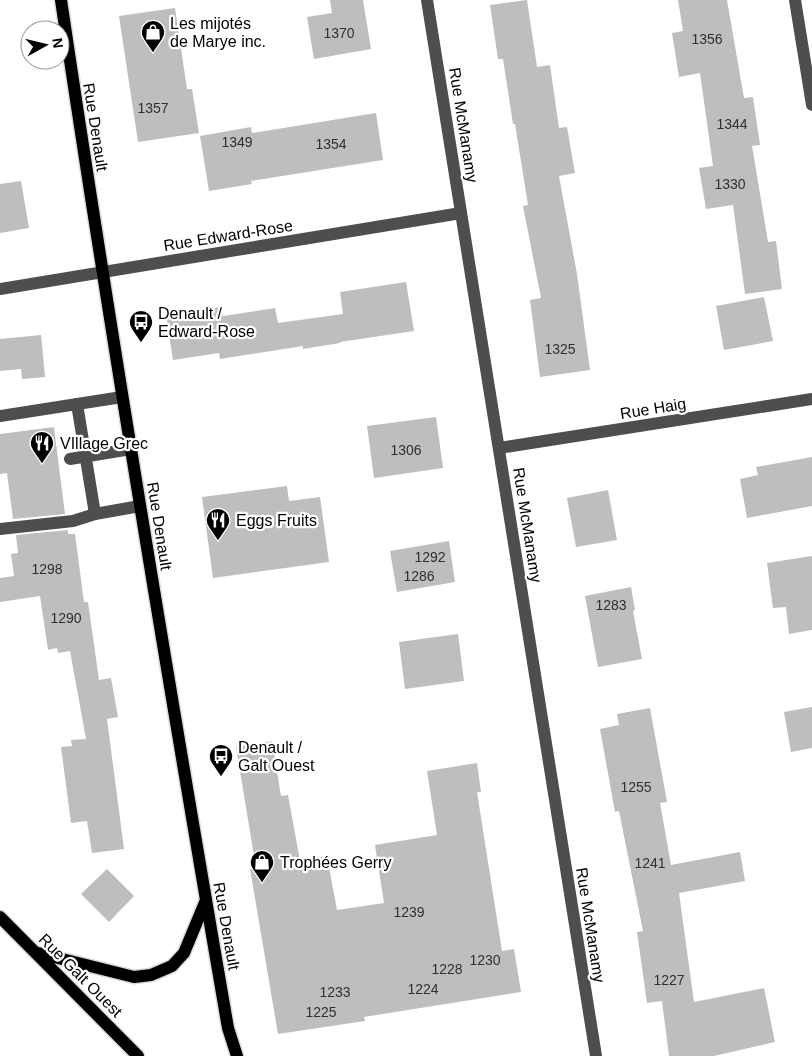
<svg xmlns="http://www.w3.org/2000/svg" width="812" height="1056" viewBox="0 0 812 1056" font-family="Arial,sans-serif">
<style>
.building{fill:#bebebe}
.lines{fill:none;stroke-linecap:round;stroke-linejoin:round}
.major-casing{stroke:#dbdbdb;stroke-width:15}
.minor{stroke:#4e4e4e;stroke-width:12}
.major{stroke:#000;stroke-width:12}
.labels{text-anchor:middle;stroke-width:4.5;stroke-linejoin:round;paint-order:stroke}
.number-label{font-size:14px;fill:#303030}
.poi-label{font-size:16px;fill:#000;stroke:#fff;text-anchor:start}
.street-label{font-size:16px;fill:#000;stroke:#fff}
</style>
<rect width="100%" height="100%" fill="#fff"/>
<!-- building -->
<g class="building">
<path d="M330 0H363L371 49 314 59 307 17 332 13Z"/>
<path d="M527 0 537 67 550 65 559 128 567 127 575 173 559 176 577 274 590 370 540 377 530 300 541 298 523 206 528 205 515 124H513L503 59H498L490 5Z"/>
<path d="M678 0H727L744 98 753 97 760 145 752 146 768 242 776 241 782 289 745 294 733 205 706 209 699 168 713 166 700 73 679 77 672 33 683 31Z"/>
<path d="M175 8 187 89H192L199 133 138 142 119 16Z"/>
<path d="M376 113 383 160 251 181 252 184 209 191 200 136 251 127 252 133Z"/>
<path d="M21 181 29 228 0 233V184Z"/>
<path d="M406 282 414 331 340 342V343L303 349V346L220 359 219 353 173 360 166 315 221 307 223 316 275 308 278 323 343 314 340 292Z"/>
<path d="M764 297 773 341 724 350 716 306Z"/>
<path d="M41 335 45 377 22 379 21 369 0 371V339Z"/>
<path d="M436 417 443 468 374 478 367 426Z"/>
<path d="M54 427 65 514 13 519 7 473 0 474V434Z"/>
<path d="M812 457V506L747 518 740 479 758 475 756 467Z"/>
<path d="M287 486 289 501 320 497 329 562 213 578 202 497Z"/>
<path d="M608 490 617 540 576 547 567 498Z"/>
<path d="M68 530V534H75L84 602H88L99 680 111 678 118 717 107 719 124 849 92 853 87 821 71 823 61 747 72 746 71 740 86 739 70 651 58 653 57 648 48 650 40 596 0 602V578L14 576 11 554 18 553 16 535Z"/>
<path d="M449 541 455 582 397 592 390 551Z"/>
<path d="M812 556V630L789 634 786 607 773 608 767 563Z"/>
<path d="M631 587 635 610 633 611 642 659 598 667 585 596Z"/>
<path d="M458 634 464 681 405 689 399 642Z"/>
<path d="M812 707V748L791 752 784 712Z"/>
<path d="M650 708 667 802 660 803 671 865 740 852 745 881 679 893 694 1002 764 988 775 1042 714 1056H669L662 1001 647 1003 637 932 643 931 619 811 615 812 600 729 619 725 617 714Z"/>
<path d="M272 741 281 796 288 795 300 861 327 856 337 910 384 903 375 845 437 835 427 771 477 763 481 792H477L502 951 514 949 521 992 364 1017 365 1021 278 1034 250 869 256 868 236 747Z"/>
<path d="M107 869 134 896 109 922 81 894Z"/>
</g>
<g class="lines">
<!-- major casing -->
<g class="major-casing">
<g id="major">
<path d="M61 0C112 343 169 686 228 1028L237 1056"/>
<path d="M0 917 138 1056"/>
<path d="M38 953 134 977 151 975 172 966 184 953 206 900"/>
</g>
</g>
<!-- minor -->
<g class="minor">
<path d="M427 0 596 1056"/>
<path d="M795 0 812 105"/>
<path d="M0 289 461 213"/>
<path d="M77 404 95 514"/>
<path d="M0 416 122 397"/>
<path d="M499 448 812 399"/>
<path d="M70 459 131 449"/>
<path d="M0 529 73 521 95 514 140 506"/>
</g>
<!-- major -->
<use href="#major" class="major"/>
</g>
<!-- icons -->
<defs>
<g id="shop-pin" transform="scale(1.25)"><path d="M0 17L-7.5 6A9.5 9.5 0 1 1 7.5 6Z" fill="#000" stroke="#fff"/><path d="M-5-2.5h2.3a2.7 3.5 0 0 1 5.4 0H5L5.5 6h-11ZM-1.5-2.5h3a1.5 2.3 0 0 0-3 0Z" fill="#fff"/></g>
<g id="bus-pin" transform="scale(1.25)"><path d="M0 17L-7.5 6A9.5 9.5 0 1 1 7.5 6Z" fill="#000" stroke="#fff"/><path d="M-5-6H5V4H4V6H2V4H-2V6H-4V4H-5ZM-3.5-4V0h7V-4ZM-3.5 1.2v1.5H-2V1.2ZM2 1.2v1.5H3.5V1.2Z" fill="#fff"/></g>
<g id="restaurant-pin" transform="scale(1.25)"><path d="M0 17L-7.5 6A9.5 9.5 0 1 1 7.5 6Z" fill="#000" stroke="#fff"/><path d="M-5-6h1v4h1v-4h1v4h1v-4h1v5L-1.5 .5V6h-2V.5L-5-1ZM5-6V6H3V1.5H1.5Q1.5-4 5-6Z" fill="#fff"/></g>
</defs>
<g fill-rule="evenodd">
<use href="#shop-pin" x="153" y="32"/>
<use href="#bus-pin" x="141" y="322"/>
<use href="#restaurant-pin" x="42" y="443"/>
<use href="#restaurant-pin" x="218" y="520"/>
<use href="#bus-pin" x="221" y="756"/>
<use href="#shop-pin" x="262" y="862"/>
</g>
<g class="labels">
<!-- number labels -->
<g class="number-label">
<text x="339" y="38">1370</text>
<text x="707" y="44">1356</text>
<text x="153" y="113">1357</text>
<text x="732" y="129">1344</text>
<text x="237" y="147">1349</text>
<text x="331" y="149">1354</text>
<text x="730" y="189">1330</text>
<text x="560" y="354">1325</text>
<text x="406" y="455">1306</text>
<text x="430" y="562">1292</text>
<text x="47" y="574">1298</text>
<text x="419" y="581">1286</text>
<text x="611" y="610">1283</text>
<text x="66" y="623">1290</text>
<text x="636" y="792">1255</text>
<text x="650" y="868">1241</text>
<text x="409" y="917">1239</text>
<text x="485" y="965">1230</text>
<text x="447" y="974">1228</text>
<text x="669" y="985">1227</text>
<text x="423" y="994">1224</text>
<text x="335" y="997">1233</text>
<text x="321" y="1017">1225</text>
</g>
<!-- poi labels -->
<g class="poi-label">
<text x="170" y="29">Les mijotés<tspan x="170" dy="18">de Marye inc.</tspan></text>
<text x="158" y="319">Denault /<tspan x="158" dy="18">Edward-Rose</tspan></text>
<text x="60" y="449">VIllage Grec</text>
<text x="236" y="526">Eggs Fruits</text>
<text x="238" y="753">Denault /<tspan x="238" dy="18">Galt Ouest</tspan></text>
<text x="280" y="868">Trophées Gerry</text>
</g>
<!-- street labels -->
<g class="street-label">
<text transform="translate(464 125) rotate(81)" y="6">Rue McManamy</text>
<text transform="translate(96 127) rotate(81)" y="6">Rue Denault</text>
<text transform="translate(228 235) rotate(-9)" y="6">Rue Edward-Rose</text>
<text transform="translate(653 408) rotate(-9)" y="6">Rue Haig</text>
<text transform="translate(528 525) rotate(81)" y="6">Rue McManamy</text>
<text transform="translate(160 526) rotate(81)" y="6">Rue Denault</text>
<text transform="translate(591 925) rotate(81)" y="6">Rue McManamy</text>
<text transform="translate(227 926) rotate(80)" y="6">Rue Denault</text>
<text transform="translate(81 975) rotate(45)" y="6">Rue Galt Ouest</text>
</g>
</g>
<!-- north arrow -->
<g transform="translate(45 45) rotate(82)"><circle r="24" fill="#ffffff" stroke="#999999"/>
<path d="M0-4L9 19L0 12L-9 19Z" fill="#000000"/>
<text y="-8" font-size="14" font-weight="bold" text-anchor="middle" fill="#000000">N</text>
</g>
</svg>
